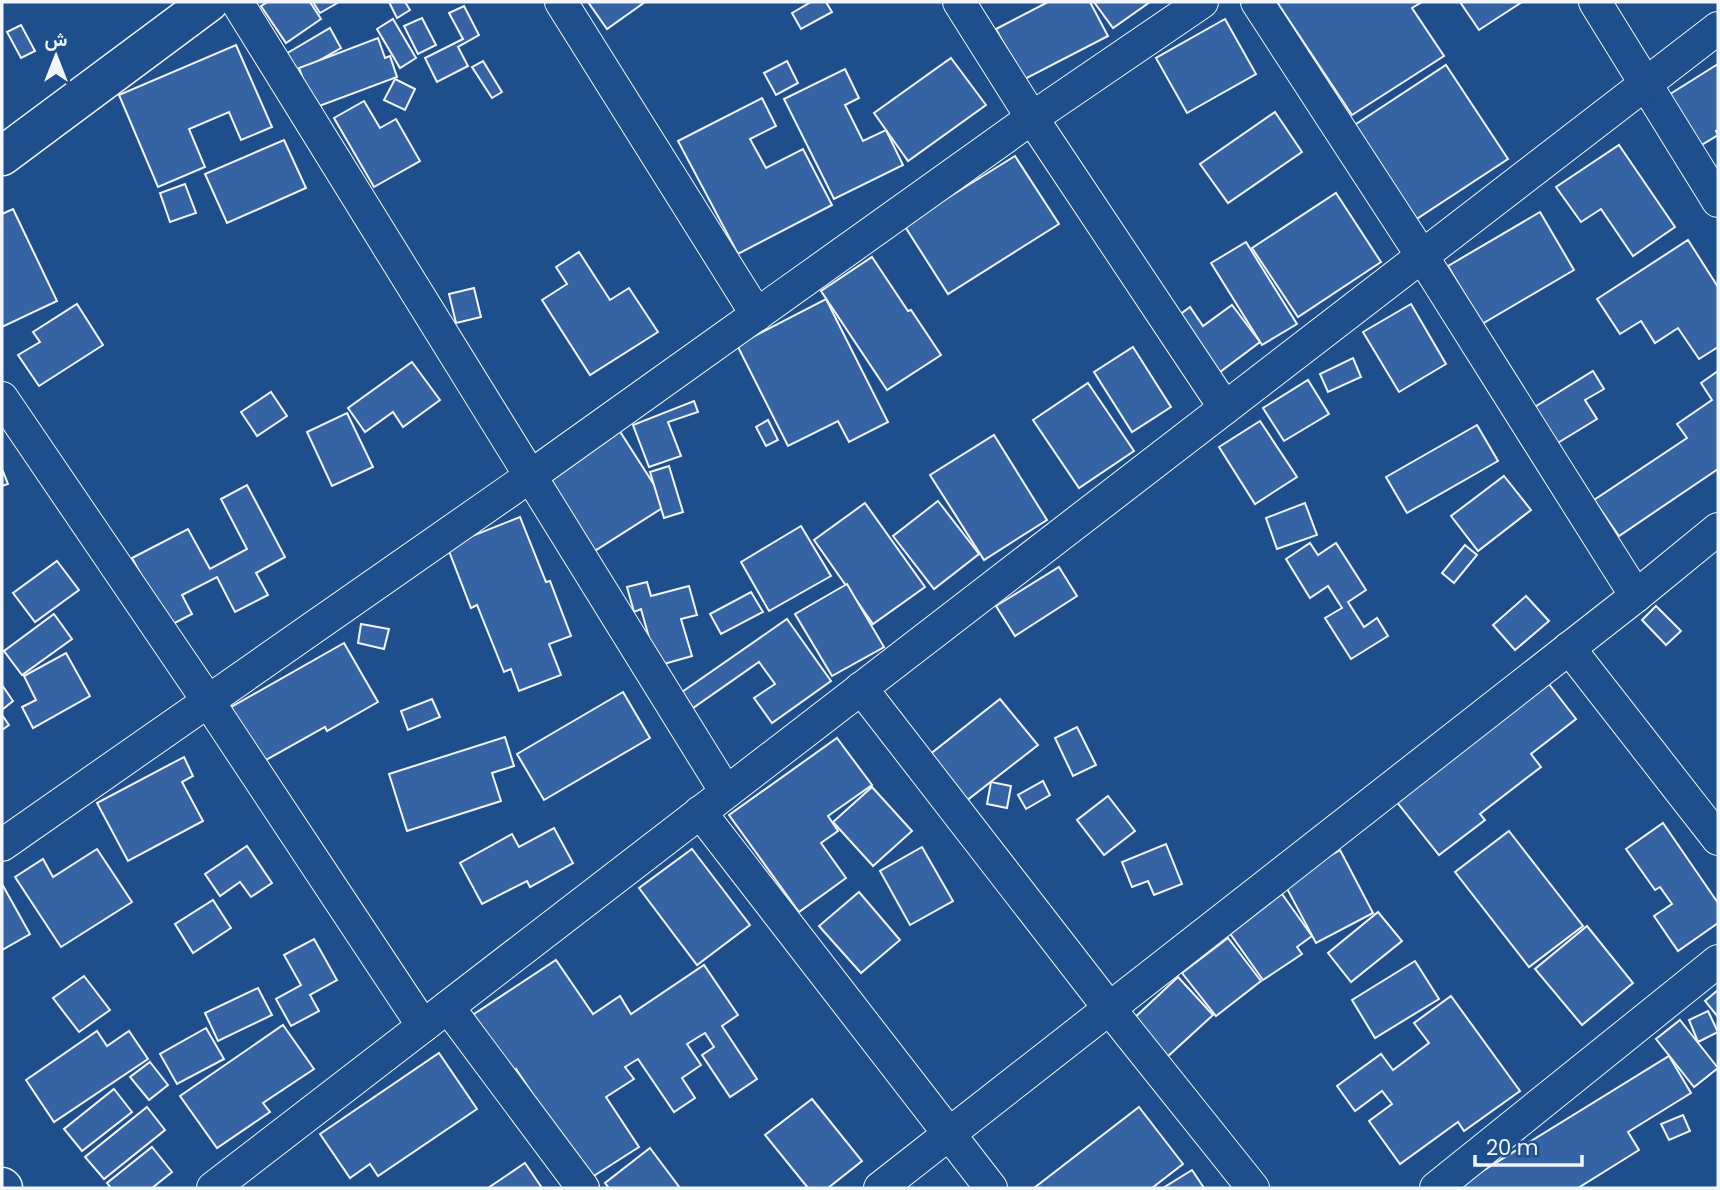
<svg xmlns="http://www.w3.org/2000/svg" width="1720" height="1190" viewBox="0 0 1720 1190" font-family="Poppins,Vazirmatn,sans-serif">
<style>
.building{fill:#3563a3;stroke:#f2f6ff;stroke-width:2}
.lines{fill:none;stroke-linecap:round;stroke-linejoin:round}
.street-casing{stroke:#f2f6ff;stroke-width:34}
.secondary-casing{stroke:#f2f6ff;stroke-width:41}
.primary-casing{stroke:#f2f6ff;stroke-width:41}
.street{stroke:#1f4e8c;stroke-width:32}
.secondary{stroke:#1f4e8c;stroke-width:38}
.primary{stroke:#1f4e8c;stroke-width:38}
</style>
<rect width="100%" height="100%" fill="#1f4e8c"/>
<!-- building -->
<g class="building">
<path d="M268 2H310L321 19 286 43 261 6Z"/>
<path d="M313 2H339L320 13Z"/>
<path d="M389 2H405L410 10 397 18Z"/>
<path d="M588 2H645L607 29Z"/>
<path d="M811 2H826L832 12 801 29 792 13Z"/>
<path d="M1048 2H1090L1108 36 1023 80 996 29Z"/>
<path d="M1094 2H1150L1113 28Z"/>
<path d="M1277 2H1422L1412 8 1444 56 1352 115Z"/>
<path d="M1460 2H1522L1479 30Z"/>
<path d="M464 6 479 35 458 47 468 66 437 82 425 58 463 39 449 13Z"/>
<path d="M422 18 436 45 418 54 404 26Z"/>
<path d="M393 19 416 58 400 68 377 29Z"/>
<path d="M1225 19 1256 74 1187 113 1156 58Z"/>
<path d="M21 25 35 51 21 58 7 32Z"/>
<path d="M330 28 341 48 295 74 284 55Z"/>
<path d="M378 38 385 58 390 56 397 77 314 108 299 68Z"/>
<path d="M236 45 272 127 241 140 229 112 189 129 205 167 158 187 119 95Z"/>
<path d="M951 58 986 105 908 161 874 113Z"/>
<path d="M483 61 502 92 492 98 472 67Z"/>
<path d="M787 61 798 83 776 95 764 73Z"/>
<path d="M1718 64V130L1716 131 1718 135 1690 152 1659 101Z"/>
<path d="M1446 65 1508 159 1415 220 1353 126Z"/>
<path d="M845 69 859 98 845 105 863 141 886 130 903 165 834 199 784 99Z"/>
<path d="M395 79 415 89 405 110 384 100Z"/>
<path d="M762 98 776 126 750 139 766 168 803 149 832 205 738 254 678 141Z"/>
<path d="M364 101 380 128 396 119 420 161 374 187 334 118Z"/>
<path d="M1275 112 1302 152 1228 203 1200 164Z"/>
<path d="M284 140 306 188 227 223 205 174Z"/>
<path d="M1619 145 1675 227 1633 256 1601 209 1581 222 1556 187Z"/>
<path d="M1015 156 1059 224 948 294 904 225Z"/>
<path d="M185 184 196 213 170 222 160 193Z"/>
<path d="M1336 193 1381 262 1298 317 1252 248Z"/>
<path d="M13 209 57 301 2 327V214Z"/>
<path d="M1540 212 1574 270 1482 324 1448 266Z"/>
<path d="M1688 240 1718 287V347L1699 359 1678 328 1655 343 1641 321 1620 334 1597 299Z"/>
<path d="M1246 242 1297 324 1262 345 1211 263Z"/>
<path d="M579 252 610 300 629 288 658 332 590 375 542 300 567 284 556 267Z"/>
<path d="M872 257 908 311 911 310 941 355 887 390 821 291Z"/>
<path d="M474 288 481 317 456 323 449 294Z"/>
<path d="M826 299 888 422 849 442 838 421 788 446 737 345Z"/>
<path d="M77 304 103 345 39 386 18 355 40 342 33 332Z"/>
<path d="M1411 304 1446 364 1399 392 1363 332Z"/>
<path d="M1232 305 1260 342 1216 375 1174 319 1190 307 1203 326Z"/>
<path d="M1133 347 1171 407 1132 432 1094 372Z"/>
<path d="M1353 358 1361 377 1328 392 1320 374Z"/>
<path d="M412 362 440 400 403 427 393 412 365 432 348 408Z"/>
<path d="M1593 371 1604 389 1585 400 1597 419 1556 444 1533 408Z"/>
<path d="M1718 371V469L1619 536 1594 500 1687 438 1677 424 1712 400 1701 383Z"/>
<path d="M1308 380 1329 414 1284 441 1263 408Z"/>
<path d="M1088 383 1134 451 1079 488 1033 420Z"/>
<path d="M271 392 287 416 257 436 241 412Z"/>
<path d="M694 401 698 412 668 422 681 456 649 467 633 425Z"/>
<path d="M347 413 373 467 332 486 307 432Z"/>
<path d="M768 420 778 440 766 446 756 427Z"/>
<path d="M1260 421 1297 477 1255 504 1219 447Z"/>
<path d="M1477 425 1498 461 1407 513 1386 477Z"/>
<path d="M619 430 667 505 593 552 545 476Z"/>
<path d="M994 435 1047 520 984 560 930 475Z"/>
<path d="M669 466 683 512 664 518 650 472Z"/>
<path d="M2 469 8 484 2 486Z"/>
<path d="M1504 476 1531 510 1478 551 1451 516Z"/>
<path d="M247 485 285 557 256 573 268 595 235 612 217 577 182 595 192 614 169 626 132 558 188 529 210 569 247 549 221 499Z"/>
<path d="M938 501 979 554 934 589 893 536Z"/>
<path d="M865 503 925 587 873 624 814 540Z"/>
<path d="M1305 503 1317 535 1277 549 1266 518Z"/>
<path d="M520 517 546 582 550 581 571 636 549 644 561 675 519 691 511 669 504 672 477 605 471 608 447 546Z"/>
<path d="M801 526 831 576 769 611 741 562Z"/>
<path d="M1310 543 1318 555 1336 543 1366 590 1348 602 1364 627 1377 618 1388 636 1351 659 1325 618 1342 608 1328 586 1310 598 1286 559Z"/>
<path d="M1465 545 1477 555 1454 583 1442 573Z"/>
<path d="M57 561 79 590 35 622 13 593Z"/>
<path d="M1059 567 1077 596 1015 636 996 606Z"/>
<path d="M647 582 651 596 689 586 697 615 681 619 692 656 657 666 641 609 634 612 627 587Z"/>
<path d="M847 584 884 647 832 676 795 614Z"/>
<path d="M751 592 763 612 721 634 710 614Z"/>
<path d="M1526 596 1549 621 1515 650 1493 625Z"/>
<path d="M1656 606 1681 631 1666 645 1642 620Z"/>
<path d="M54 614 72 639 22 675 4 651Z"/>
<path d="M787 619 831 681 772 723 754 698 775 684 759 662 693 708 682 692Z"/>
<path d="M361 624 389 629 384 649 358 643Z"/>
<path d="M344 643 378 702 327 731 325 727 257 765 226 710Z"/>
<path d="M66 653 90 696 33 728 22 707 36 700 24 676Z"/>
<path d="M1549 684 1576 719 1531 754 1541 767 1480 814 1485 820 1439 855 1396 801Z"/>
<path d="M2 685 13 701 2 710Z"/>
<path d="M623 692 650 738 544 800 517 754Z"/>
<path d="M432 699 440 717 408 730 401 711Z"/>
<path d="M1000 699 1038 745 961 805 924 759Z"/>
<path d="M2 715 9 725 2 730Z"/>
<path d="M1077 727 1096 765 1073 776 1055 738Z"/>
<path d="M505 737 514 766 492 773 501 801 407 831 389 774Z"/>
<path d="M837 738 872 785 828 816 838 831 821 843 846 878 799 912 729 815Z"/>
<path d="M184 757 193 776 182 782 203 821 128 861 97 803Z"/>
<path d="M1043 781 1050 795 1026 809 1018 795Z"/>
<path d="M991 782 1011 786 1007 808 987 804Z"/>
<path d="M872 787 912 831 873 866 833 822Z"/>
<path d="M1108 796 1135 831 1104 855 1077 820Z"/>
<path d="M1663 823 1718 903V923L1678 951 1654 916 1672 904 1660 887 1655 890 1626 849Z"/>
<path d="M554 828 573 863 530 887 527 881 482 904 460 863 512 834 519 847Z"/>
<path d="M1509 831 1583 926 1529 967 1455 872Z"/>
<path d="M1166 844 1182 884 1154 895 1148 881 1132 887 1122 862Z"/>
<path d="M247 846 272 883 251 897 240 882 220 896 205 874Z"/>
<path d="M922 847 953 901 910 925 880 871Z"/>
<path d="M97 849 132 902 61 947 15 877 43 859 53 877Z"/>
<path d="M692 849 750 925 697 965 639 888Z"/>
<path d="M1340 850 1373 913 1316 943 1283 881Z"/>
<path d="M2 884 30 934 2 950Z"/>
<path d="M859 892 900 940 861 973 819 926Z"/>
<path d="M1282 894 1312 936 1297 947 1302 954 1263 980 1229 932Z"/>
<path d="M213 900 231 928 193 953 175 924Z"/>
<path d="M1378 912 1402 941 1351 982 1328 953Z"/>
<path d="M1587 926 1633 983 1582 1025 1535 969Z"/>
<path d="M1228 938 1261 981 1216 1016 1182 973Z"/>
<path d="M314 939 337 980 310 995 319 1011 291 1026 276 999 301 985 284 955Z"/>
<path d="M556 960 593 1014 620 996 631 1014 704 965 738 1015 722 1026 757 1079 730 1097 702 1055 714 1047 705 1033 687 1044 701 1065 682 1078 695 1098 674 1112 638 1059 625 1067 634 1079 606 1097 639 1147 589 1179 516 1069 507 1075 468 1018Z"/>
<path d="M1415 961 1439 999 1375 1038 1352 1000Z"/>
<path d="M84 976 110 1010 79 1032 53 998Z"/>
<path d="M1178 977 1213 1015 1166 1058 1131 1021Z"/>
<path d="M258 988 272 1015 218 1041 205 1013Z"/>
<path d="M1718 990V1017L1705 1001Z"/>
<path d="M1451 996 1520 1091 1464 1131 1458 1122 1400 1164 1369 1121 1392 1104 1382 1091 1355 1111 1337 1086 1381 1054 1393 1070 1429 1043 1414 1023Z"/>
<path d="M1708 1011 1718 1032 1698 1042 1689 1020Z"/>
<path d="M1680 1020 1718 1068 1694 1087 1656 1039Z"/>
<path d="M283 1025 314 1069 263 1103 270 1112 217 1148 180 1096Z"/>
<path d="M206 1028 224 1059 177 1084 160 1054Z"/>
<path d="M97 1031 107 1046 129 1031 148 1059 54 1122 26 1080Z"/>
<path d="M439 1053 477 1109 378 1176 370 1164 350 1178 320 1134Z"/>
<path d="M1669 1056 1691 1093 1628 1132 1639 1150 1578 1188H1455Z"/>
<path d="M150 1062 168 1085 149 1100 130 1077Z"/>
<path d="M114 1089 132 1112 82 1151 64 1129Z"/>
<path d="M812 1099 862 1161 828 1188H808L765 1135Z"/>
<path d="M147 1107 165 1130 104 1179 85 1157Z"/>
<path d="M1139 1107 1183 1164 1152 1188H1034Z"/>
<path d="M1683 1115 1690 1131 1669 1140 1661 1124Z"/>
<path d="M152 1147 172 1172 152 1188H111L107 1183Z"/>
<path d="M650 1148 680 1188H609L605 1183Z"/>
<path d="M525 1163 542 1188H488Z"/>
<path d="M1192 1170 1204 1188H1163Z"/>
</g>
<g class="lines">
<!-- street casing -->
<g class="street-casing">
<g id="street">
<path d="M237 2 726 792"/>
<path d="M561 2 757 315"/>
<path d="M959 2 1032 118 1225 408"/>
<path d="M1257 2 1422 256 1636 596"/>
<path d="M1595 2 1718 201"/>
<path d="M2 398 208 701 423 1026"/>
<path d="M1569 648 1718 839"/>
<path d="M861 688 1109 1008 1253 1188"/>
<path d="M700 812 991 1188"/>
<path d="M2 845 532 475 1032 118 1202 2"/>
<path d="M448 1007 583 1188"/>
<path d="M213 1188 1718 28"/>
<path d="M880 1188 1636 596 1718 529"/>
<path d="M1436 1188 1718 961"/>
</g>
</g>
<!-- secondary casing -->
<g class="secondary-casing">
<path id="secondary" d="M2 156 209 2"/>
</g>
<!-- primary casing -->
<g class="primary-casing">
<path id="primary" d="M2 1187 3 1188"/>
</g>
<!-- street -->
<use href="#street" class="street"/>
<!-- secondary -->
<use href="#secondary" class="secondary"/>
<!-- primary -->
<use href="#primary" class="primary"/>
</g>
<!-- border -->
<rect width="1720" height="1190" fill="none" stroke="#f2f6ff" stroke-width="7"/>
<!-- north arrow -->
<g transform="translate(56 56)" stroke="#1f4e8c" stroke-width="5" paint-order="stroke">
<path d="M0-5L12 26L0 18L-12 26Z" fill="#f2f6ff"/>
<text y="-10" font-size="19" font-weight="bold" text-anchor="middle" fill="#f2f6ff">ش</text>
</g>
<!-- scale -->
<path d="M1475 1155v10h107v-10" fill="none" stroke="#f2f6ff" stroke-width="3.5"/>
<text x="1486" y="1155" font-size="21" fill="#f2f6ff" stroke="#1f4e8c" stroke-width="5" paint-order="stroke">20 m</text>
</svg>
